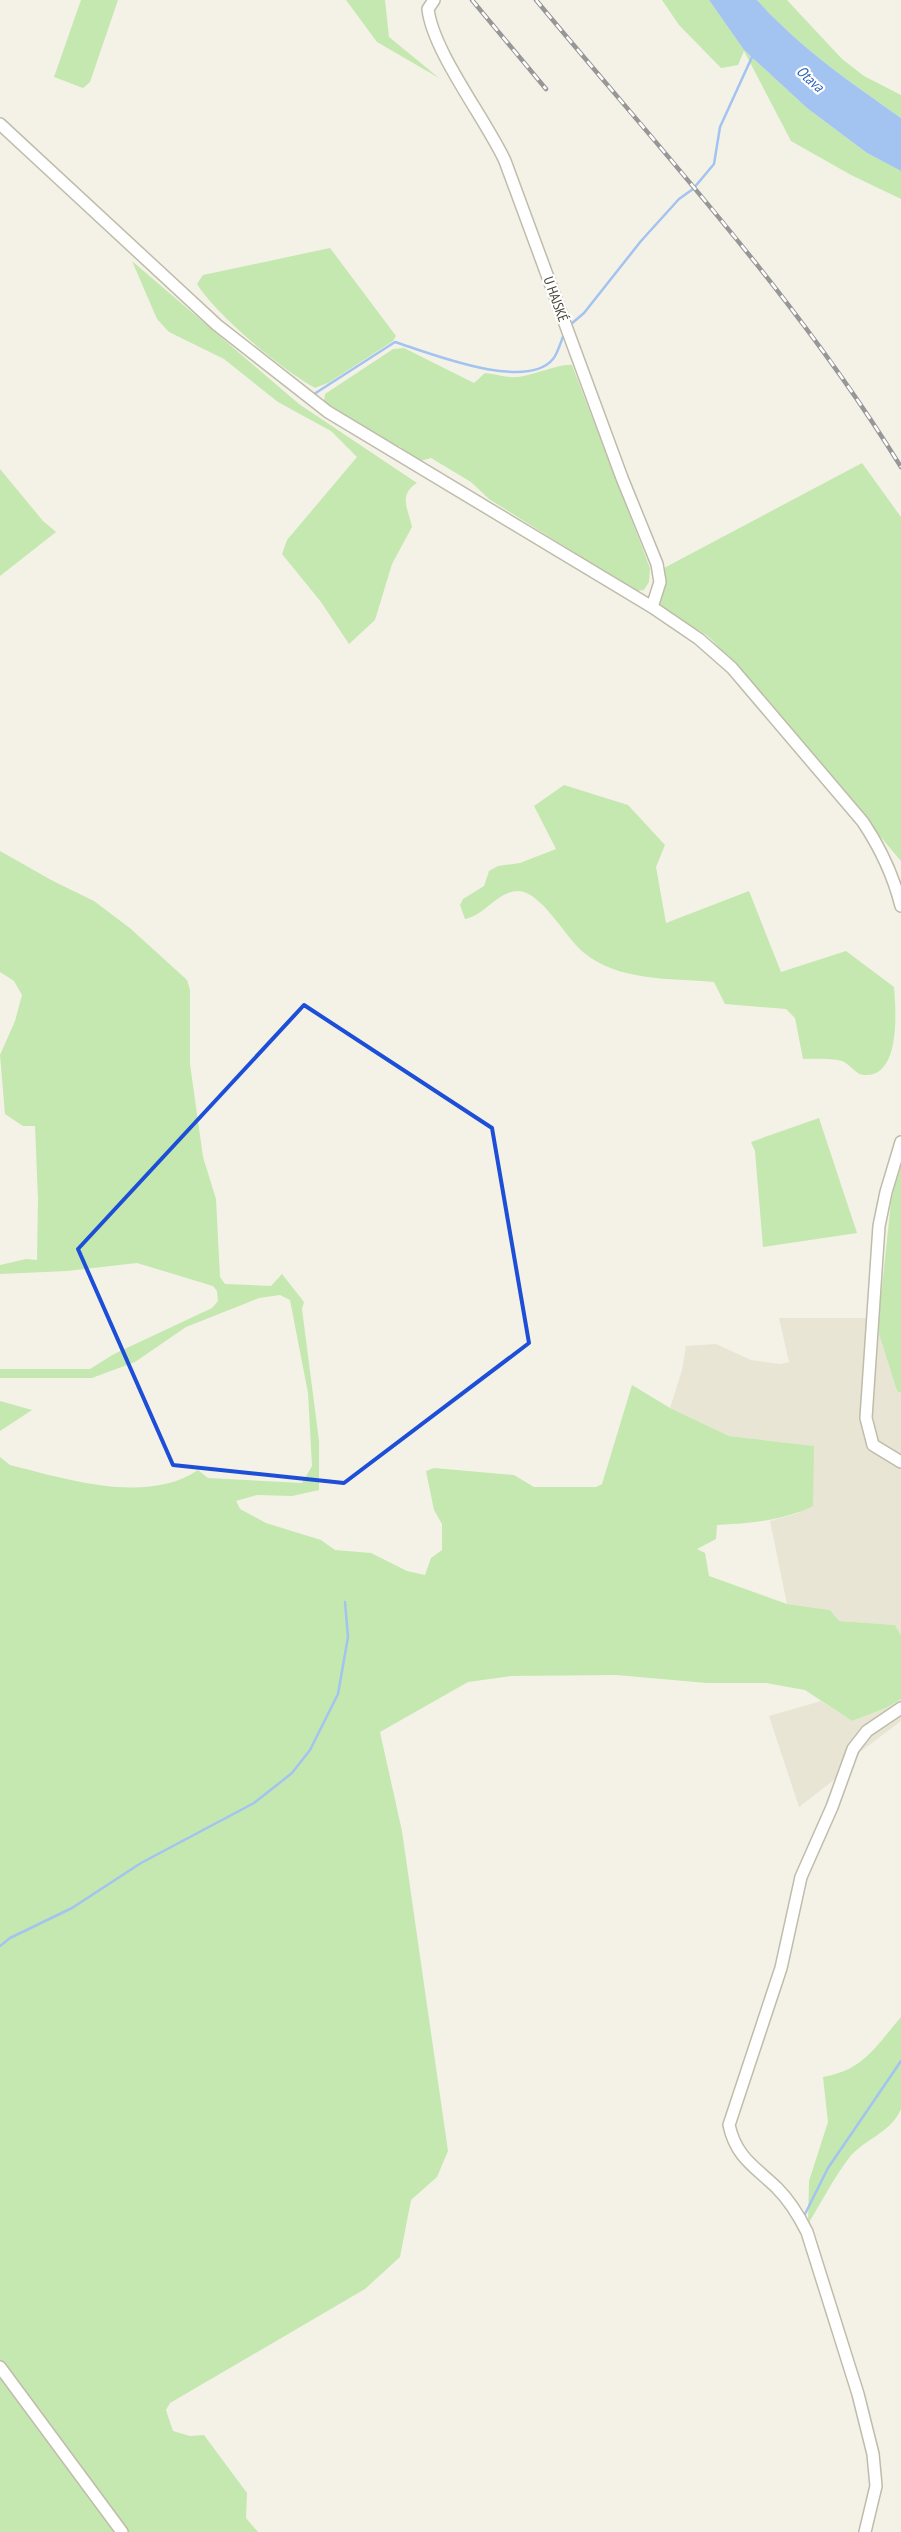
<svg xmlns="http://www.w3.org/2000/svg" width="901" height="2532" viewBox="0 0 901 2532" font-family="'PT Sans Narrow',sans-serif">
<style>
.residential{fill:#e8e5d5}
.green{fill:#c4e8b0}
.water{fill:#a3c3f1}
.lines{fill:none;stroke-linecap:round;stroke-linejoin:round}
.stream{stroke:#a3c3f1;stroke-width:2.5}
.minor-casing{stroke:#bfbcaa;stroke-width:14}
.minor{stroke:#fff;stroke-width:11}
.rail-casing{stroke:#979797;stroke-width:4.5}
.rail{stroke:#fff;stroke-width:2.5;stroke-dasharray:8;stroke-linecap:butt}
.marked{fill:none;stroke:#1d4ed8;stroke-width:4;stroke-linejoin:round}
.labels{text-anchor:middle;stroke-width:4.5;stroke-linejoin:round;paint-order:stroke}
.street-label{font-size:14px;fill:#474436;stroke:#fff}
.water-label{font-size:15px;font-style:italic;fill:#2e63b4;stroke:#fff}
</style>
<rect width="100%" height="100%" fill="#f4f2e7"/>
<!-- residential -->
<g class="residential">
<path d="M779 1318H866L879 1334 897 1391 901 1393V1635L895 1625 839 1621 830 1610 787 1604 770 1521 799 1513 814 1446 729 1436 670 1408 682 1370 686 1346 716 1344 751 1360 780 1364 789 1362Z"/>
<path d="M901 1699V1721L860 1752 852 1766 799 1807 769 1716 821 1701 852 1721 886 1708Z"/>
</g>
<!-- green -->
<g class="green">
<path d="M81 0H118L90 82 83 88 54 77Z"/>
<path d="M346 0H385L389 37 439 78 377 42Z"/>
<path d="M662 0H709L744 50 807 108 867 153 901 171V199L851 175 791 141 744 51 738 65 721 68 679 25Z"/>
<path d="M757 0H787L842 59 864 76 901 95V118C850 82 799 47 757 0Z"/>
<path d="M330 248 396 336 393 341 328 383 315 388C280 368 218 317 197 284L203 275Z"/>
<path d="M132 261 299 404 417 483C398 495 408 508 412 527L392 564 375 620 349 644 321 602 282 554 287 540 357 457 331 431 278 402 224 359 169 332 157 319Z"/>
<path d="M404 348 474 383 485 373C495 374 507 378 517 377 531 376 562 363 572 365L650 568 649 582 644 590 636 591 489 499 471 482 431 458 417 462 404 453 400 446 394 448 324 401 325 394 393 349Z"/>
<path d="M862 463 901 517V861C838 788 779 713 714 642 699 625 672 623 659 603L665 584 664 568Z"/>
<path d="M0 469 43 521 56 532 0 576Z"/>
<path d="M564 785 628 805 665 845 656 867 666 923 749 891 781 972 846 951 894 987C896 1010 901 1078 864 1075 856 1075 850 1064 842 1061 830 1058 815 1059 803 1059L795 1018 786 1009 725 1004 714 982C670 978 619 982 583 952 565 937 541 891 518 891 498 891 484 916 465 919L460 905 463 899 484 886 489 871 498 866 520 863 556 849 534 806Z"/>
<path d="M0 851 53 881 94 901 131 929 187 980 190 990V1064L203 1157 216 1199 220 1277 225 1284 271 1286 282 1274 304 1302 302 1309 319 1441V1490L292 1496 257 1495 236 1501 240 1509 266 1523 321 1540 335 1550 371 1553 407 1571 425 1575 431 1558 442 1550V1524L434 1510 426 1471 434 1468 514 1475 534 1487H596L602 1484 632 1385 670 1408 729 1436 814 1446 813 1506C782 1521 751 1523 717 1525L716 1539 697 1549 705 1553 709 1576 787 1604 830 1610 839 1621 895 1625 901 1635V1699L886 1708 852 1721 805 1690 766 1683H707L616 1675 511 1676 468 1682 380 1732 402 1831 448 2151 437 2177 411 2200 400 2257 365 2289 170 2403 166 2410 173 2431 190 2436 204 2435 247 2493 246 2518 258 2532H0V1457L10 1465C66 1479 147 1505 198 1470L208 1478 302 1483 312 1466 308 1393 290 1300 280 1295 259 1298 186 1327 135 1362 92 1378H0V1369H90L114 1354 212 1308 218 1301 217 1291 213 1286 137 1263 67 1271 0 1274V1265L26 1259 37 1260 38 1199 35 1126H23L5 1114 0 1055 15 1021 22 995 14 981 0 972Z"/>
<path d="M819 1118 857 1233 763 1247 755 1151 751 1142Z"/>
<path d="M901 1161V1393L897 1391 879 1334V1315L891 1202Z"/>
<path d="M0 1401 32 1410 0 1431Z"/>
<path d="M901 2017V2109C891 2133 864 2139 849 2158 833 2179 821 2203 808 2224L809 2181 828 2122 823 2077C864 2070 876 2046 901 2017Z"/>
</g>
<!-- water -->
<path class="water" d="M709 0H757C799 47 850 82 901 118V171L867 153 807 108 744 50Z"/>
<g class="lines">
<!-- stream -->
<g class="stream">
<path d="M570 325 584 313 641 241 679 199 693 189 714 164 720 127 752 57"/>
<path d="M311 396 395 342C429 353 526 392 553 359 558 353 561 341 564 334"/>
<path d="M0 1946 10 1938 72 1908 141 1863 254 1803 292 1773 310 1750 338 1694 348 1637 345 1602"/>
<path d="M804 2216 828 2168 901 2061"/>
</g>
<!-- minor casing -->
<g class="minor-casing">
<g id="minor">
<path d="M434 0 428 9C433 52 485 118 505 161L622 478 657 564 660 582 652 607"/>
<path d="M0 124 217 325 328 412 652 607 699 639 732 668 863 822C881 849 893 874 901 906"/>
<path d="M901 1142 886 1192 879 1226 866 1418 873 1445 901 1462"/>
<path d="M0 2367 122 2532"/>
<path d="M865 2532 876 2486 873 2454 858 2394 807 2232C799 2216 790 2201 777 2188 754 2166 736 2157 729 2125L781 1968 801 1877 832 1807 853 1749 867 1731 901 1708"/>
</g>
</g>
<!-- minor -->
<use href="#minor" class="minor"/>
<!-- rail casing -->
<g class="rail-casing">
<g id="rail">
<path d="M472 0 546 89"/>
<path d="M536 0C662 152 797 298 901 467"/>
</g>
</g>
<!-- rail -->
<use href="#rail" class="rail"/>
</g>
<!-- marked area -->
<path class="marked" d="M304 1005 492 1128 529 1343 344 1483 173 1465 78 1249Z"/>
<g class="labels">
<!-- street labels -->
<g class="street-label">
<text transform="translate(556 299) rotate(70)" y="5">U HAJSKÉ</text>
</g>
<!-- water labels -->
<g class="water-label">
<text transform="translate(810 79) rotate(42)" y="5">Otava</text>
</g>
</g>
</svg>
